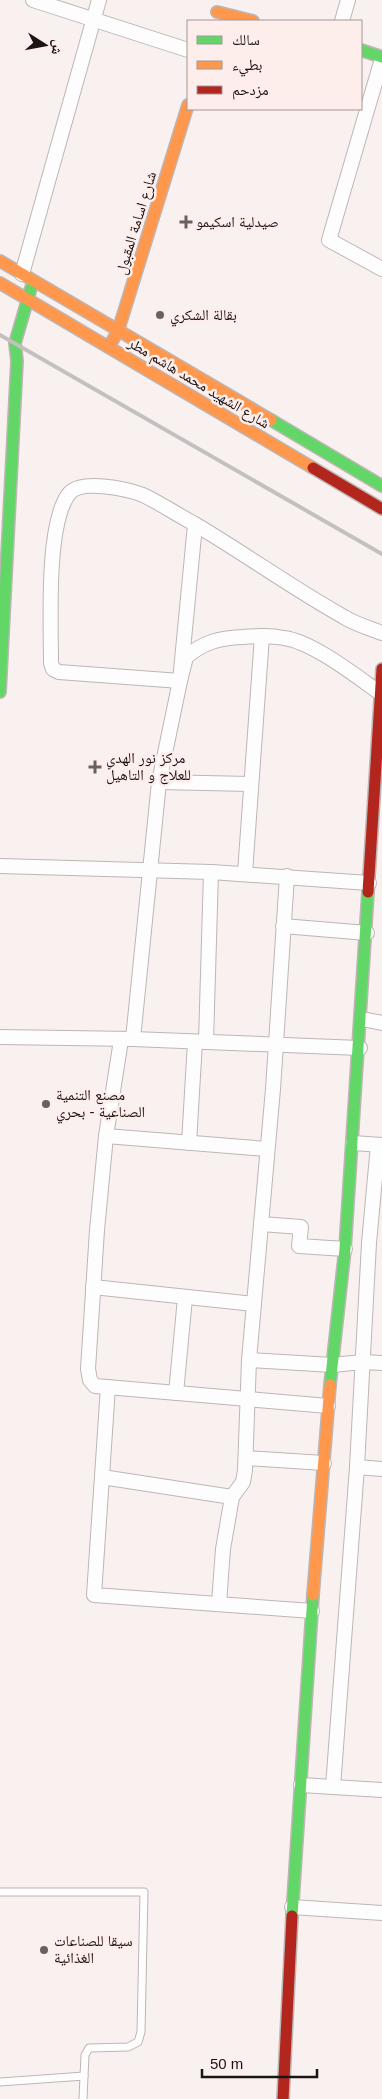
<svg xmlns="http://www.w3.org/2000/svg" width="382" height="2099" viewBox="0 0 382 2099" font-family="Arial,'Noto Naskh Arabic',sans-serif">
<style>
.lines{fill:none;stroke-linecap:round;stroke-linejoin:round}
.lane-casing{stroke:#bdb6b5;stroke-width:9}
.street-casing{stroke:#bdb6b5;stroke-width:16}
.fast-casing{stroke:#bdb6b5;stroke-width:14}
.slow-casing{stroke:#bdb6b5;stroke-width:14}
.jam-casing{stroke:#bdb6b5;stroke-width:14}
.lane{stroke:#fefdfd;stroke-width:7}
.street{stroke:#fefdfd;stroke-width:14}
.fast{stroke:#63d668;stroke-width:11}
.slow{stroke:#ff974d;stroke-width:11}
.jam{stroke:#b3261e;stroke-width:11}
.rail{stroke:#c3c1c0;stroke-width:4}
.poi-dot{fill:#686160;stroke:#fdeeec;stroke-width:2}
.labels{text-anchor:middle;stroke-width:5;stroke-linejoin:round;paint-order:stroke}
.poi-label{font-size:15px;fill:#1a1413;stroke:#fdeeec;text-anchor:start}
.street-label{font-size:15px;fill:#1a1413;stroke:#fdeeec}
</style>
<rect width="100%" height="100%" fill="#f9f1f0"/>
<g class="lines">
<!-- lane casing -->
<g class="lane-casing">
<g id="lane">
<path d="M0 1892H144L141 2032 138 2042 128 2047 89 2048 85 2055 84 2076"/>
<path d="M0 2082 84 2076 83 2099"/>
</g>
</g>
<!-- street casing -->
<g class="street-casing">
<g id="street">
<path d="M33 0 188 50"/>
<path d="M342 21 348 0"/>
<path d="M382 59 329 240 382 269"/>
<path d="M22 274 99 0"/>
<path d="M380 693C356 676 313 642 284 638 270 635 256 636 242 637 219 638 204 642 186 657L180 681 59 672 53 669 51 663C51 622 46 527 68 495 79 478 127 489 143 495 160 503 176 514 193 523 244 553 292 588 344 617 355 624 369 628 382 633"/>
<path d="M159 782 250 784"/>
<path d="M0 866 211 872 369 883"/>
<path d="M245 873 262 636"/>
<path d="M283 926 367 933"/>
<path d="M362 1019 382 1023"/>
<path d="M0 1037 133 1039 360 1048"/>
<path d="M133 1039 159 782 180 681 195 525"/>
<path d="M121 1040 106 1136 97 1230 88 1369 90 1380 95 1386 328 1406"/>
<path d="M206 1042 211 872"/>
<path d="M106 1136 267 1149"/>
<path d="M189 1143 195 1042"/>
<path d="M353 1143 382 1145"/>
<path d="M261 1224 301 1227 299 1246 345 1249"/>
<path d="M93 1287 254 1304"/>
<path d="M249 1360 332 1365 363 1362 382 1363"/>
<path d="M108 1387 94 1595 312 1611"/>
<path d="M176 1393 185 1298"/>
<path d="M246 1458 324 1463"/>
<path d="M357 1467 382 1469"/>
<path d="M102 1477 232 1497"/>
<path d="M219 1603 223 1549 232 1497 243 1482 245 1470 249 1360 273 1089 287 876"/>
<path d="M301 1785 382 1790"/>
<path d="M333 1787 357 1467 369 1243 378 1145"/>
<path d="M292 1907 382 1913"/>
</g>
</g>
<!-- fast casing -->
<g class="fast-casing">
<g id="fast">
<path d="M361 50 382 57"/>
<path d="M271 420 382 486"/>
<path d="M0 692 17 361 15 343 31 288"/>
<path d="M330 1385 345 1249 368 892"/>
<path d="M292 1916 313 1595"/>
</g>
</g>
<!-- slow casing -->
<g class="slow-casing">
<g id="slow">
<path d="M217 12 253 21"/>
<path d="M0 261 271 420"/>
<path d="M0 283 313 468"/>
<path d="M110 345 118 331 188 105"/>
<path d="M313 1595 330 1385"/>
</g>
</g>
<!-- jam casing -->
<g class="jam-casing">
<g id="jam">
<path d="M313 468 382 509"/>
<path d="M368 892 382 669"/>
<path d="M283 2099 292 1916"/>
</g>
</g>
<!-- lane -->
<use href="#lane" class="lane"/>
<!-- street -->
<use href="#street" class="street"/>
<!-- fast -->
<use href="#fast" class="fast"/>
<!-- slow -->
<use href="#slow" class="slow"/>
<!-- jam -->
<use href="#jam" class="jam"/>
<!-- rail -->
<path class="rail" d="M0 335 382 554"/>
</g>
<!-- markers -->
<g class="poi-dot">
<path d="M183.5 214.5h5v5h5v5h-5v5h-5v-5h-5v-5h5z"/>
<circle cx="160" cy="315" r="5"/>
<path d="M92.5 759.5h5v5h5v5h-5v5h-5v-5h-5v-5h5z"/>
<circle cx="46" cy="1104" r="5"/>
<circle cx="44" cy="1950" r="5"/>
</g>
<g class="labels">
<!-- poi labels -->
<g class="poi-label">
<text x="196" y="227">صيدلية اسكيمو</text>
<text x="170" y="320">بقالة الشكري</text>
<text x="106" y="763">مركز نور الهدي<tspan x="106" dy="17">للعلاج و التاهيل</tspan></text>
<text x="56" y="1100">مصنع التنمية<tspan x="56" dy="17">الصناعية - بحري</tspan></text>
<text x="54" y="1946">سيقا للصناعات<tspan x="54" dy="17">الغذائية</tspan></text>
</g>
<!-- street labels -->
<g class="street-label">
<text transform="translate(136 223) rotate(-73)" y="5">شارع اسامة المقبول</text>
<text transform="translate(199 383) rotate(31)" y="5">شارع الشهيد محمد هاشم مطر</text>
</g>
</g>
<!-- legend -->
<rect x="187" y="20" width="175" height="90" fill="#fdeeec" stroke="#a29795"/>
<rect x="197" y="36" width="25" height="8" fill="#63d668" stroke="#a29795"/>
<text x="232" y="45" font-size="15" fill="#1a1413">سالك</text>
<rect x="197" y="61" width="25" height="8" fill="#ff974d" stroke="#a29795"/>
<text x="232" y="70" font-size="15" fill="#1a1413">بطيء</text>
<rect x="197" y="86" width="25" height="8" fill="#b3261e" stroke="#a29795"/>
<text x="232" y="95" font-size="15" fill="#1a1413">مزدحم</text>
<!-- north arrow -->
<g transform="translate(45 45) rotate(101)" stroke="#fdeeec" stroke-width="4" paint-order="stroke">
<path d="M0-4L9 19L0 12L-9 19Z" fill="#1a1413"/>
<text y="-8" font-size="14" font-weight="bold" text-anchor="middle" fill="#1a1413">ش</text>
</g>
<!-- scale -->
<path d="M202 2069v8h115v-8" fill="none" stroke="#1a1413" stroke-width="2.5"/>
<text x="210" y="2069" font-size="15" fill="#1a1413" stroke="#fdeeec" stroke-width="4" paint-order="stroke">50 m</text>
</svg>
